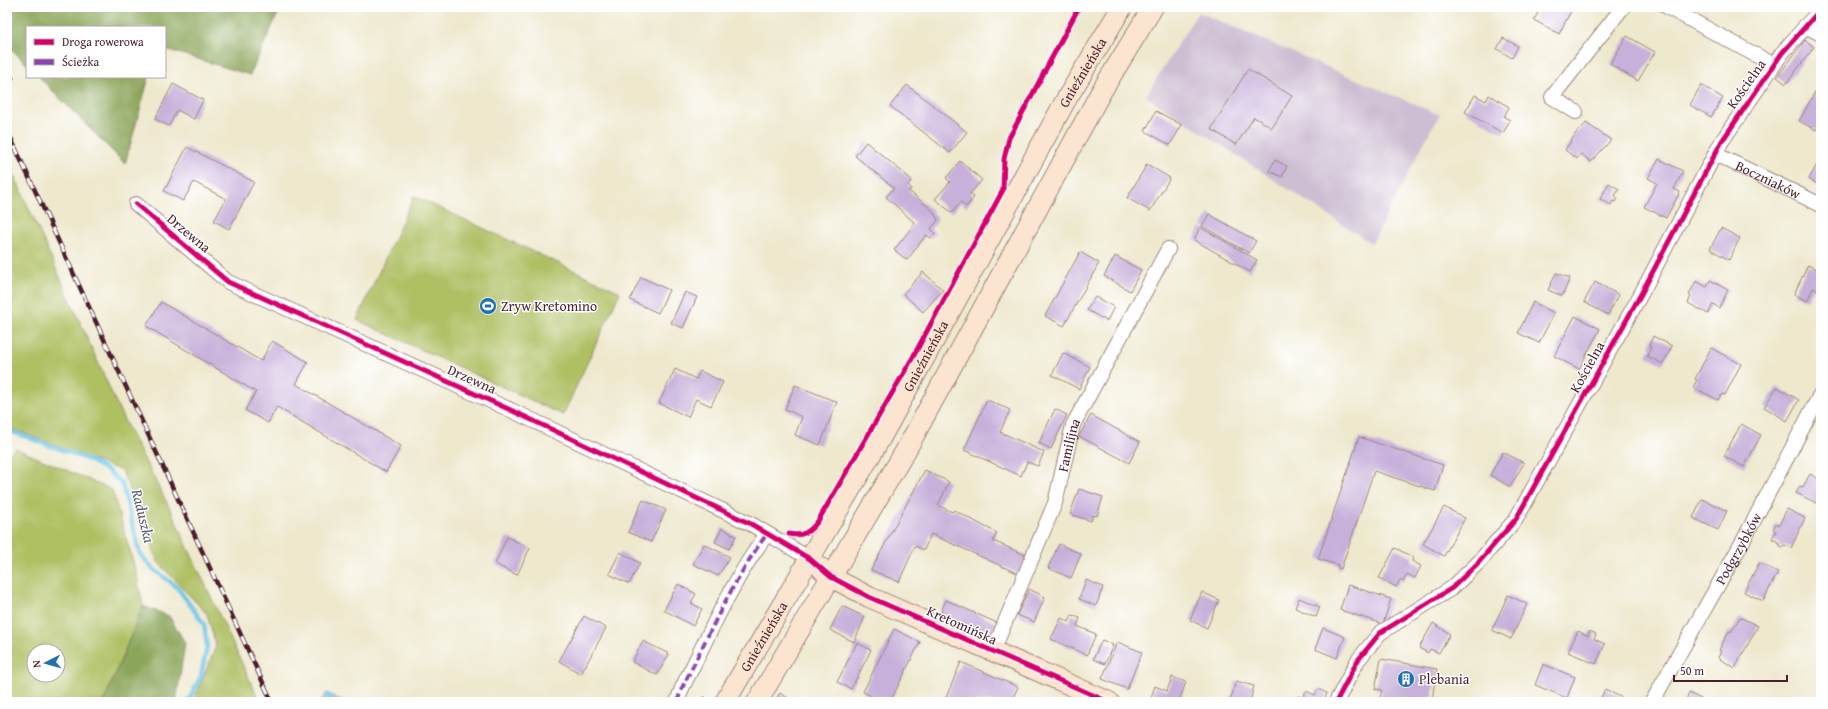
<svg xmlns="http://www.w3.org/2000/svg" width="1828" height="709" viewBox="0 0 1828 709" font-family="'Gentium Book Plus',serif">
<style>
.industrial{fill:#cdbed3}
.green{fill:#afc064;stroke:#7c7048;fill-rule:evenodd}
.forest{fill:#8ba65a;stroke:#6a6242}
.water{fill:#69c2e6;stroke:#5a7088}
.lines{fill:none;stroke-linecap:round;stroke-linejoin:round}
.stream{stroke:#69c2e6;stroke-width:4.5}
.building{fill:#c7b0da}
.street-casing{stroke:#9c847c;stroke-width:16}
.secondary-casing{stroke:#9c847c;stroke-width:22}
.street{stroke:#fff;stroke-width:14}
.secondary{stroke:#fce5d0;stroke-width:20}
.rail-casing{stroke:#4a1f2b;stroke-width:4.5}
.rail{stroke:#fff;stroke-width:3;stroke-dasharray:9;stroke-linecap:butt}
.quiet{stroke:#8e44ad;stroke-width:4;stroke-dasharray:8 4;stroke-linecap:butt}
.cycleway-casing{stroke:#fff;stroke-width:8}
.cycleway{stroke:#d6006c;stroke-width:5}
.labels{text-anchor:middle;stroke-width:3;stroke-linejoin:round;paint-order:stroke}
.street-label{font-size:14px;fill:#4a1f2b;stroke:#fff}
.poi-label{font-size:14px;fill:#4a1f2b;stroke:#fff;text-anchor:start}
.water-label{font-size:15px;font-style:italic;fill:#55586c;stroke:#fff}
</style>
<rect width="100%" height="100%" fill="#fff"/>
<filter id="ink" filterUnits="userSpaceOnUse"><feTurbulence type="fractalNoise" baseFrequency=".025" numOctaves="2"/><feDisplacementMap in="SourceGraphic" scale="8" xChannelSelector="R" yChannelSelector="G"/><feConvolveMatrix kernelMatrix="1 2 1 2 8 2 1 2 1" color-interpolation-filters="sRGB"/></filter>
<filter id="wash" filterUnits="userSpaceOnUse"><feTurbulence type="fractalNoise" baseFrequency=".012" numOctaves="4" result="noise"/><feDisplacementMap in="SourceGraphic" scale="16" xChannelSelector="R" yChannelSelector="G"/><feGaussianBlur stdDeviation="0.9" result="paint"/><feColorMatrix in="noise" values="0 0 0 0 0 0 0 0 0 0 0 0 0 0 0 0 0 1.4 0 .05"/><feComposite in="paint" operator="in"/></filter>
<g filter="url(#wash)">
<rect width="100%" height="100%" fill="#eee8cd"/>
<!-- industrial -->
<path class="industrial" d="M1198 12 1440 115 1430 131 1372 244 1146 96Z"/>
<!-- green -->
<g class="green">
<path d="M7 159 122 416 169 507 260 702H193L216 646 207 614 158 562 122 471 7 427Z"/>
<path d="M414 196 620 292 563 415 357 320Z"/>
<path d="M15 448 112 490 136 572 143 606 104 702H7V456ZM34 651H58V675H34Z"/>
</g>
<!-- forest -->
<g class="forest">
<path d="M7 7H281L250 75 165 49V27H27V65L7 44Z"/>
<path d="M39 77H149L125 164Z"/>
<path d="M143 606 169 616 185 643 176 702H104Z"/>
</g>
<!-- water -->
<path class="water" d="M327 693 343 702H321Z"/>
<g class="lines">
<!-- stream -->
<path class="stream" d="M7 430 89 460 108 471 122 484 140 554 152 568 177 587 204 624 207 646 201 676 188 702"/>
</g>
<g id="blocks">
<!-- building -->
<g class="building">
<path d="M1541 7H1563L1571 11 1559 34 1534 20Z"/>
<path d="M1627 36 1655 52 1638 81 1610 64Z"/>
<path d="M1503 38 1518 46 1512 58 1497 49Z"/>
<path d="M1805 40 1814 47 1786 84 1777 77Z"/>
<path d="M1248 69 1292 96 1272 128 1254 117 1236 145 1211 129Z"/>
<path d="M1821 81V122L1816 130 1799 121Z"/>
<path d="M173 84 203 100 194 119 177 110 169 126 155 119Z"/>
<path d="M907 85 967 132 950 153 890 106Z"/>
<path d="M1701 85 1723 98 1711 117 1690 105Z"/>
<path d="M1475 95 1486 101 1489 95 1509 107 1504 117 1510 120 1503 133 1465 112Z"/>
<path d="M1156 111 1182 125 1170 145 1145 131Z"/>
<path d="M1586 123 1611 140 1591 162 1581 154 1577 159 1565 150 1578 130 1579 131Z"/>
<path d="M866 142 912 180 908 185 911 188 909 191 932 210 938 220 931 229 935 233 931 238 926 235 907 260 894 250 915 223 886 197 894 188 855 156Z"/>
<path d="M187 147 254 182 229 229 214 221 226 199 194 182 183 201 164 191Z"/>
<path d="M1821 157V185L1820 186 1809 179Z"/>
<path d="M1659 159 1683 171 1674 189 1680 192 1666 218 1644 207 1657 183 1648 178Z"/>
<path d="M1275 160 1287 166 1282 177 1269 171Z"/>
<path d="M960 161 982 180 970 194 974 197 966 207 961 202 952 213 935 199 950 182 946 178Z"/>
<path d="M1147 164 1170 178 1150 211 1127 198Z"/>
<path d="M1609 183 1619 189 1615 196 1618 198 1616 202 1613 201 1611 205 1600 199Z"/>
<path d="M1209 214 1256 241 1249 253 1202 226Z"/>
<path d="M1200 227 1257 260 1250 272 1194 240Z"/>
<path d="M1721 228 1740 238 1729 260 1710 249Z"/>
<path d="M1080 252 1099 263 1064 326 1045 316Z"/>
<path d="M1115 256 1141 270 1130 291 1104 276Z"/>
<path d="M1808 265 1821 271V292L1813 288 1807 301 1794 294Z"/>
<path d="M923 272 943 290 923 312 903 294Z"/>
<path d="M1556 273 1570 278 1562 296 1548 290Z"/>
<path d="M641 277 669 290 658 313 630 300Z"/>
<path d="M1710 280 1728 290 1719 308 1713 304 1708 314 1688 303 1691 296 1689 295 1696 281 1707 287Z"/>
<path d="M1595 282 1619 295 1608 315 1584 302Z"/>
<path d="M685 292 697 297 683 328 671 323Z"/>
<path d="M1095 297 1114 307 1107 321 1087 310Z"/>
<path d="M161 302 261 361 272 341 308 362 296 384 401 446 386 472 277 407 268 423 245 410 256 392 146 326Z"/>
<path d="M1533 302 1554 313 1539 343 1518 333Z"/>
<path d="M1575 316 1600 329 1579 369 1554 356Z"/>
<path d="M1653 336 1672 346 1663 364 1647 356 1651 347 1649 346Z"/>
<path d="M1711 348 1741 364 1725 395 1722 394 1718 400 1693 387 1697 380 1695 379Z"/>
<path d="M1063 353 1090 367 1079 389 1052 375Z"/>
<path d="M675 369 696 379 700 371 723 382 711 406 696 399 688 417 659 403Z"/>
<path d="M795 385 837 402 820 445 795 435 802 417 785 409Z"/>
<path d="M1777 387 1799 400 1787 421 1764 407Z"/>
<path d="M987 400 1010 410 1000 432 1044 452 1038 466 1027 462 1021 476 964 450Z"/>
<path d="M1055 409 1067 415 1051 449 1039 443Z"/>
<path d="M1091 415 1140 442 1129 463 1079 436Z"/>
<path d="M1741 424 1761 435 1744 467 1724 456Z"/>
<path d="M1359 437 1443 465 1435 491 1374 471 1341 569 1338 568V565L1318 559Z"/>
<path d="M1503 452 1524 463 1510 487 1490 475Z"/>
<path d="M925 470 949 482 938 505 952 512 954 510 997 533 993 541 1028 556 1019 574 931 534 924 550 915 546 899 582 871 570Z"/>
<path d="M1810 474 1821 480V497L1818 504 1796 493 1800 486 1803 487Z"/>
<path d="M1079 489 1103 497 1097 516 1093 515 1091 521 1070 514Z"/>
<path d="M1702 499 1727 511 1718 530 1693 518Z"/>
<path d="M643 500 666 510 651 542 628 532Z"/>
<path d="M1444 507 1465 518 1444 556 1423 544Z"/>
<path d="M1787 509 1805 518 1791 548 1785 545 1781 547 1777 541 1772 539 1776 531 1773 529 1776 523 1779 525Z"/>
<path d="M722 528 736 536 729 549 715 542Z"/>
<path d="M507 537 530 548 517 575 495 564Z"/>
<path d="M704 544 730 557 718 576 693 564Z"/>
<path d="M1059 544 1081 554 1071 578 1048 568Z"/>
<path d="M1395 548 1413 557 1412 561 1421 566 1415 578 1407 574 1403 582 1400 580 1396 587 1379 578Z"/>
<path d="M620 552 640 563 629 584 609 574Z"/>
<path d="M1759 563 1778 572 1763 601 1744 592Z"/>
<path d="M1086 580 1103 587 1096 606 1079 599Z"/>
<path d="M678 584 696 594 691 603 702 609 693 626 664 610Z"/>
<path d="M1348 585 1391 599 1383 624 1340 610Z"/>
<path d="M1029 589 1045 597 1034 622 1017 615Z"/>
<path d="M1202 592 1219 600 1207 628 1190 620Z"/>
<path d="M1508 595 1527 604 1511 639 1492 630Z"/>
<path d="M1299 598 1320 607 1316 617 1295 608Z"/>
<path d="M946 600 997 623 990 639 939 616Z"/>
<path d="M842 606 865 617 854 642 830 630Z"/>
<path d="M1072 615 1080 618 1077 626 1096 634 1087 655 1051 639 1061 618 1069 622Z"/>
<path d="M584 616 606 628 581 674 559 661Z"/>
<path d="M1740 617 1758 626 1735 668 1718 658 1721 651 1719 650 1729 631 1731 632Z"/>
<path d="M1433 623 1450 634 1439 653 1430 649 1428 653 1419 648Z"/>
<path d="M1323 628 1345 637 1337 658 1315 649Z"/>
<path d="M894 629 920 642 890 702H883L863 692Z"/>
<path d="M1578 631 1588 636 1590 631 1596 634 1594 639 1605 644 1596 664 1568 652Z"/>
<path d="M1102 640 1113 645 1105 664 1093 659Z"/>
<path d="M643 641 669 654 657 675 632 662Z"/>
<path d="M1117 642 1142 652 1127 689 1102 679Z"/>
<path d="M857 643 871 650 851 689 837 682Z"/>
<path d="M1381 659 1437 669 1432 699 1425 698 1424 702H1379L1382 690 1375 689Z"/>
<path d="M961 662 1018 687 1011 702H989L985 700 984 702H944Z"/>
<path d="M1543 664 1575 677 1567 698 1535 685Z"/>
<path d="M1172 677 1186 682 1179 702 1150 701 1155 686 1167 691Z"/>
<path d="M1236 681 1254 686 1250 702H1230Z"/>
<path d="M1318 689 1327 693 1324 702H1296L1298 696 1303 698 1306 691 1315 695Z"/>
<path d="M1605 689 1630 702H1599Z"/>
<path d="M780 693 794 702H774Z"/>
<path d="M1689 693 1707 702H1685Z"/>
</g>
</g>
</g>
<g filter="url(#ink)">
<use href="#blocks" fill-opacity="0" stroke="#9c847c" stroke-width="1"/>
<g class="lines">
<!-- street casing -->
<g class="street-casing">
<g id="street">
<path d="M1667 7 1774 65"/>
<path d="M1805 26 1821 34"/>
<path d="M1576 112 1552 97 1623 7"/>
<path id="s1" d="M1715 154 1821 205"/>
<path d="M136 204 228 282 515 412 751 524 810 559"/>
<path id="s2" d="M993 651 1055 503 1073 425 1168 249"/>
<path d="M677 702 682 688C708 637 732 581 767 534"/>
<path d="M1336 702 1358 660 1380 633 1452 588 1478 563 1516 519 1641 294 1722 141 1782 53 1821 9"/>
<path id="s3" d="M1652 702 1743 541 1821 393"/>
</g>
</g>
<!-- secondary casing -->
<g class="secondary-casing">
<g id="secondary">
<path d="M821 568 831 577 869 597 1109 702"/>
<path id="s4" d="M725 702 880 439 1067 98 1122 7"/>
<path d="M757 702 906 450 1101 92 1153 7"/>
</g>
</g>
<!-- street -->
<use href="#street" class="street"/>
<!-- secondary -->
<use href="#secondary" class="secondary"/>
<!-- rail casing -->
<g class="rail-casing">
<path id="rail" d="M7 130 272 702"/>
</g>
<!-- rail -->
<use href="#rail" class="rail"/>
<!-- quiet -->
<g class="quiet">
<path d="M7 76 14 79"/>
<path d="M677 702 682 688C708 637 732 581 767 534"/>
<path d="M699 702 706 698"/>
</g>
<!-- cycleway casing -->
<g class="cycleway-casing">
<g id="cycleway">
<path d="M136 204 228 282 515 412 751 524 810 559 831 577 869 597 1109 702"/>
<path d="M789 534C802 537 810 532 818 521L913 357 1003 190 1004 159 1009 138 1079 7"/>
<path d="M1336 702 1358 660 1380 633 1452 588 1478 563 1516 519 1641 294 1722 141 1782 53 1821 9"/>
</g>
</g>
<!-- cycleway -->
<use href="#cycleway" class="cycleway"/>
</g>
</g>
<!-- icons -->
<defs>
<g id="stadium-disc" transform="scale(0.9)"><circle r="9.5" fill="#1f6fb2" stroke="#fff"/><path d="M0-5a6.5 5 0 1 0 0 10a6.5 5 0 1 0 0-10ZM-3.5-1.8h7v3.6h-7Z" fill="#fff"/></g>
<g id="building-disc" transform="scale(0.9)"><circle r="9.5" fill="#1f6fb2" stroke="#fff"/><path d="M-4-6H4V6H1V3H-1V6H-4ZM-2.5-4.3h1.7v1.8h-1.7ZM.8-4.3h1.7v1.8H.8ZM-2.5-1h1.7V.8h-1.7ZM.8-1h1.7V.8H.8Z" fill="#fff"/></g>
</defs>
<g fill-rule="evenodd">
<use href="#stadium-disc" x="488" y="306"/>
<use href="#building-disc" x="1406" y="679"/>
</g>
<g class="labels">
<!-- street labels -->
<g class="street-label">
<text dy="5" stroke="none"><textPath href="#s4" startOffset="724">Gnieźnieńska</textPath></text>
<text transform="translate(1746 84) rotate(-55)" y="5">Kościelna</text>
<text dy="5" stroke="none"><textPath href="#s1" startOffset="59">Boczniaków</textPath></text>
<text transform="translate(189 233) rotate(40)" y="5">Drzewna</text>
<text dy="5" stroke="none"><textPath href="#s4" startOffset="400">Gnieźnieńska</textPath></text>
<text transform="translate(1587 367) rotate(-61)" y="5">Kościelna</text>
<text transform="translate(472 379) rotate(24)" y="5">Drzewna</text>
<text dy="5" stroke="none"><textPath href="#s2" startOffset="220">Familijna</textPath></text>
<text dy="5" stroke="none"><textPath href="#s3" startOffset="176">Podgrzybków</textPath></text>
<text transform="translate(962 625) rotate(24)" y="5">Kretomińska</text>
<text dy="5" stroke="none"><textPath href="#s4" startOffset="76">Gnieźnieńska</textPath></text>
</g>
<!-- poi labels -->
<g class="poi-label">
<text x="501" y="311">Zryw Kretomino</text>
<text x="1419" y="684">Plebania</text>
</g>
<!-- water labels -->
<g class="water-label">
<text transform="translate(143 516) rotate(76)" y="5">Raduszka</text>
</g>
</g>
<!-- margin -->
<rect width="1828" height="709" fill="none" stroke="#fff" stroke-width="24"/>
<!-- legend -->
<rect x="26" y="26" width="140" height="52" fill="#ffffff" stroke="#b7a5aa"/>
<rect x="34" y="39" width="20" height="6" fill="#d6006c" stroke="#b7a5aa"/>
<text x="62" y="46" font-size="12" fill="#4a1f2b">Droga rowerowa</text>
<rect x="34" y="59" width="20" height="6" fill="#8e44ad" stroke="#b7a5aa"/>
<text x="62" y="66" font-size="12" fill="#4a1f2b">Ścieżka</text>
<!-- north arrow -->
<g transform="translate(46 663) rotate(264)"><circle r="19" fill="#ffffff" stroke="#b7a5aa"/>
<path d="M0-3L7 15L0 10L-7 15Z" fill="#1f6fb2"/>
<text y="-6" font-size="11" font-weight="bold" text-anchor="middle" fill="#4a1f2b">N</text>
</g>
<!-- scale -->
<path d="M1674 675v6h113v-6" fill="none" stroke="#4a1f2b" stroke-width="2"/>
<text x="1680" y="675" font-size="12" fill="#4a1f2b" stroke="#ffffff" stroke-width="3" paint-order="stroke">50 m</text>
</svg>
